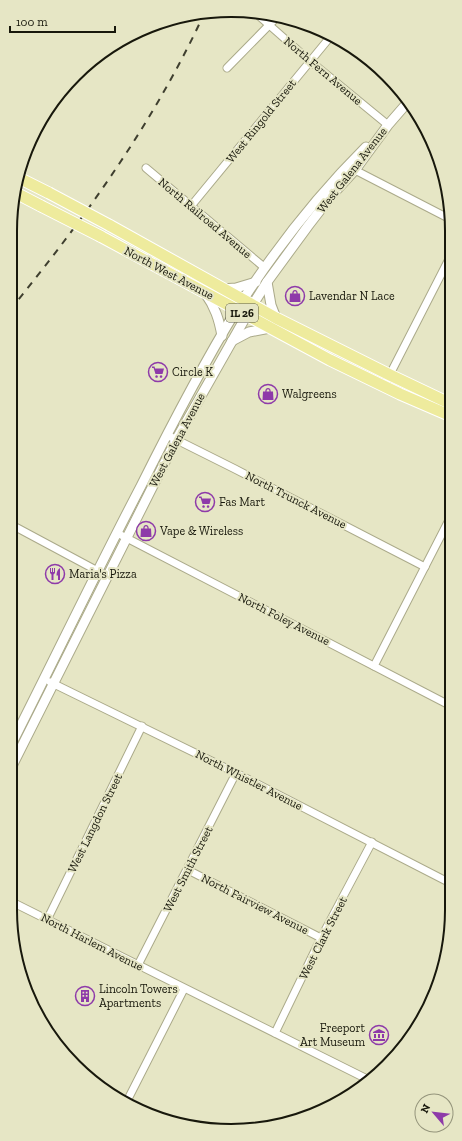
<svg xmlns="http://www.w3.org/2000/svg" width="462" height="1141" viewBox="0 0 462 1141" font-family="'Zilla Slab',serif">
<style>
.lines{fill:none;stroke-linecap:round;stroke-linejoin:round}
.minor-casing{stroke:#abaa8a;stroke-width:9}
.secondary-casing{stroke:#abaa8a;stroke-width:11}
.primary-casing{stroke:#fff;stroke-width:13}
.minor{stroke:#fff;stroke-width:7}
.secondary{stroke:#fff;stroke-width:9}
.primary{stroke:#eeeb9d;stroke-width:11}
.rail{stroke:#3f3f2f;stroke-width:2;stroke-dasharray:7 7;stroke-linecap:butt}
.primary-bridge-casing{stroke:#fff;stroke-width:13;stroke-linecap:butt}
.primary-bridge{stroke:#eeeb9d;stroke-width:11}
.labels{text-anchor:middle;stroke-width:4;stroke-linejoin:round;paint-order:stroke}
.shield{fill:#e6e6c5;stroke:#565644;stroke-width:1}
.shield-label{font-size:11px;font-weight:bold;fill:#18180c}
.street-label{font-size:12px;fill:#18180c;stroke:#e6e6c5}
.poi-label{font-size:12px;fill:#18180c;stroke:#e6e6c5;text-anchor:start}
.rim{fill:none;stroke:#18180c;stroke-width:2}
</style>
<rect width="100%" height="100%" fill="#e6e6c5"/>
<g class="lines">
<!-- minor casing -->
<g class="minor-casing">
<g id="minor">
<path d="M259 16 310 61 388 125"/>
<path d="M227 68 276 18"/>
<path d="M146 168 265 268"/>
<path d="M351 168 450 219"/>
<path d="M191 206 331 36"/>
<path d="M384 386 450 257"/>
<path d="M167 435 235 469 425 567"/>
<path d="M10 524 107 576"/>
<path d="M117 533 451 706"/>
<path d="M374 666 451 516"/>
<path d="M50 682 236 773 452 884"/>
<path d="M188 870 321 938"/>
<path d="M10 901 367 1079"/>
<path d="M47 920 142 726"/>
<path d="M138 965 236 773"/>
<path d="M275 1033 321 938 372 842"/>
<path d="M126 1103 184 989"/>
</g>
</g>
<!-- secondary casing -->
<g class="secondary-casing">
<g id="secondary">
<path d="M267 282 271 305 276 318"/>
<path d="M222 289 236 288 256 282"/>
<path d="M205 293C215 307 219 319 222 336"/>
<path d="M232 341 249 332 270 328"/>
<path d="M10 747C54 660 96 572 141 486 171 426 202 366 237 309 274 251 317 196 366 147"/>
<path d="M10 770 176 440 252 306 267 282 308 226 332 195 355 170 388 125 408 102"/>
</g>
</g>
<!-- primary casing -->
<g class="primary-casing">
<g id="primary">
<path d="M19 178 49 193"/>
<path d="M16 193 41 206"/>
<path d="M109 225 276 318 390 375 451 404"/>
<path d="M100 236 330 360 400 394 451 416"/>
</g>
</g>
<!-- minor -->
<use href="#minor" class="minor"/>
<!-- secondary -->
<use href="#secondary" class="secondary"/>
<!-- primary -->
<use href="#primary" class="primary"/>
<!-- rail -->
<path class="rail" d="M10 310C85 218 154 122 204 14"/>
<!-- primary-bridge casing -->
<g class="primary-bridge-casing">
<g id="primary-bridge">
<path d="M49 193 109 225"/>
<path d="M41 206 100 236"/>
</g>
</g>
<!-- primary-bridge -->
<use href="#primary-bridge" class="primary-bridge"/>
</g>
<!-- icons -->
<defs>
<g id="shop-ring" transform="scale(1)"><circle r="9.5" fill="#e6e6c5" stroke="#8e3aa9" stroke-width="1.5"/><path d="M-5-2.5h2.3a2.7 3.5 0 0 1 5.4 0H5L5.5 6h-11ZM-1.5-2.5h3a1.5 2.3 0 0 0-3 0Z" fill="#8e3aa9"/></g>
<g id="supermarket-ring" transform="scale(1)"><circle r="9.5" fill="#e6e6c5" stroke="#8e3aa9" stroke-width="1.5"/><path d="M-6-5.5h2.5l.6 2H6L4.5 2H-2.5L-4.4-4H-6ZM-1.5 3.2a1.3 1.3 0 1 0 .1 0ZM3 3.2a1.3 1.3 0 1 0 .1 0Z" fill="#8e3aa9"/></g>
<g id="restaurant-ring" transform="scale(1)"><circle r="9.5" fill="#e6e6c5" stroke="#8e3aa9" stroke-width="1.5"/><path d="M-5-6h1v4h1v-4h1v4h1v-4h1v5L-1.5 .5V6h-2V.5L-5-1ZM5-6V6H3V1.5H1.5Q1.5-4 5-6Z" fill="#8e3aa9"/></g>
<g id="building-ring" transform="scale(1)"><circle r="9.5" fill="#e6e6c5" stroke="#8e3aa9" stroke-width="1.5"/><path d="M-4-6H4V6H1V3H-1V6H-4ZM-2.5-4.3h1.7v1.8h-1.7ZM.8-4.3h1.7v1.8H.8ZM-2.5-1h1.7V.8h-1.7ZM.8-1h1.7V.8H.8Z" fill="#8e3aa9"/></g>
<g id="museum-ring" transform="scale(1)"><circle r="9.5" fill="#e6e6c5" stroke="#8e3aa9" stroke-width="1.5"/><path d="M0-6L6-3V-2H-6V-3ZM-5-1h2V3h-2ZM-1-1h2V3h-2ZM3-1h2V3H3ZM-6 4H6V6H-6Z" fill="#8e3aa9"/></g>
</defs>
<g fill-rule="evenodd">
<use href="#shop-ring" x="295" y="296"/>
<use href="#supermarket-ring" x="158" y="372"/>
<use href="#shop-ring" x="268" y="394"/>
<use href="#supermarket-ring" x="205" y="502"/>
<use href="#shop-ring" x="146" y="531"/>
<use href="#restaurant-ring" x="55" y="574"/>
<use href="#building-ring" x="85" y="996"/>
<use href="#museum-ring" x="379" y="1035"/>
</g>
<g class="labels">
<!-- shield labels -->
<rect class="shield" x="226" y="304" width="32" height="18" rx="3"/>
<g class="shield-label">
<text x="242" y="317">IL 26</text>
</g>
<!-- street labels -->
<g class="street-label">
<text transform="translate(323 71) rotate(40)" y="4">North Fern Avenue</text>
<text transform="translate(261 121) rotate(-51)" y="4">West Ringold Street</text>
<text transform="translate(352 170) rotate(-52)" y="4">West Galena Avenue</text>
<text transform="translate(205 218) rotate(40)" y="4">North Railroad Avenue</text>
<text transform="translate(169 273) rotate(28)" y="4">North West Avenue</text>
<text transform="translate(177 440) rotate(-62)" y="4">West Galena Avenue</text>
<text transform="translate(296 500) rotate(27)" y="4">North Trunck Avenue</text>
<text transform="translate(284 619) rotate(27)" y="4">North Foley Avenue</text>
<text transform="translate(249 780) rotate(27)" y="4">North Whistler Avenue</text>
<text transform="translate(95 823) rotate(-64)" y="4">West Langdon Street</text>
<text transform="translate(188 869) rotate(-63)" y="4">West Smith Street</text>
<text transform="translate(255 904) rotate(27)" y="4">North Fairview Avenue</text>
<text transform="translate(323 938) rotate(-63)" y="4">West Clark Street</text>
<text transform="translate(92 942) rotate(27)" y="4">North Harlem Avenue</text>
</g>
<!-- poi labels -->
<g class="poi-label">
<text x="309" y="300">Lavendar N Lace</text>
<text x="172" y="376">Circle K</text>
<text x="282" y="398">Walgreens</text>
<text x="219" y="506">Fas Mart</text>
<text x="160" y="535">Vape &amp; Wireless</text>
<text x="69" y="578">Maria's Pizza</text>
<text x="99" y="993">Lincoln Towers<tspan x="99" dy="14">Apartments</tspan></text>
<text x="365" y="1032" text-anchor="end">Freeport<tspan x="365" dy="14">Art Museum</tspan></text>
</g>
</g>
<!-- crop -->
<path d="M0 0H462V1141H0ZM231 17H231A214 214 0 0 1 445 231V910A214 214 0 0 1 231 1124H231A214 214 0 0 1 17 910V231A214 214 0 0 1 231 17Z" fill="#e6e6c5" fill-rule="evenodd"/>
<path class="rim" d="M231 17H231A214 214 0 0 1 445 231V910A214 214 0 0 1 231 1124H231A214 214 0 0 1 17 910V231A214 214 0 0 1 231 17Z"/>
<!-- north arrow -->
<g transform="translate(434 1113) rotate(298)"><circle r="19" fill="#e6e6c5" stroke="#94947b"/>
<path d="M0-3L7 15L0 10L-7 15Z" fill="#8e3aa9"/>
<text y="-6" font-size="11" font-weight="bold" text-anchor="middle" fill="#18180c">N</text>
</g>
<!-- scale -->
<path d="M10 26v6h105v-6" fill="none" stroke="#18180c" stroke-width="2"/>
<text x="16" y="26" font-size="12" fill="#18180c" stroke="#e6e6c5" stroke-width="3" paint-order="stroke">100 m</text>
</svg>
